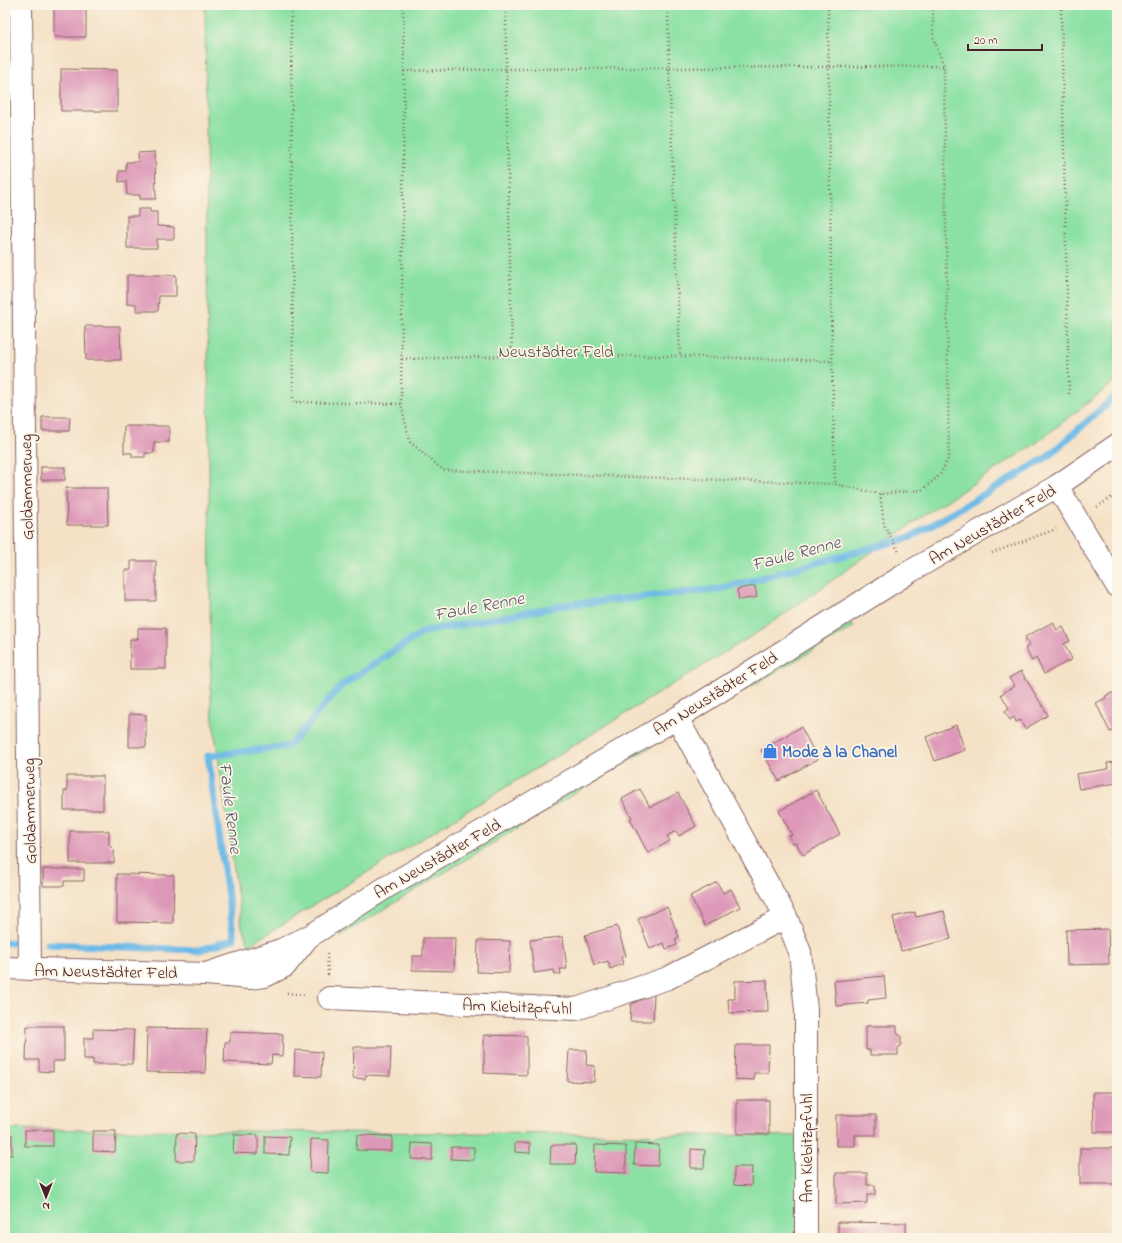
<svg xmlns="http://www.w3.org/2000/svg" width="1122" height="1243" viewBox="0 0 1122 1243" font-family="'Indie Flower',sans-serif">
<style>
.green{fill:#8be1a4;stroke:#6a8068}
.lines{fill:none;stroke-linecap:round;stroke-linejoin:round}
.stream{stroke:#6cb9e6;stroke-width:7}
.building{fill:#dd98b8}
.minor-casing{stroke:#866361;stroke-width:24}
.path{stroke:#866361;stroke-width:2.5;stroke-dasharray:1 3;stroke-linecap:butt}
.minor{stroke:#fff;stroke-width:22}
.labels{text-anchor:middle;stroke-width:3.5;stroke-linejoin:round;paint-order:stroke}
.park-label{font-size:17px;fill:#5a5049;stroke:#fcf5e5}
.street-label{font-size:17px;fill:#4a1f2b;stroke:#fcf5e5}
.shop-label{font-size:17px;font-weight:bold;fill:#366cbe;stroke:#fcf5e5;text-anchor:start}
.water-label{font-size:18px;font-style:italic;fill:#56556c;stroke:#fcf5e5}
</style>
<rect width="100%" height="100%" fill="#fcf5e5"/>
<filter id="ink" filterUnits="userSpaceOnUse"><feTurbulence type="fractalNoise" baseFrequency=".025" numOctaves="2"/><feDisplacementMap in="SourceGraphic" scale="8" xChannelSelector="R" yChannelSelector="G"/><feConvolveMatrix kernelMatrix="1 2 1 2 8 2 1 2 1" color-interpolation-filters="sRGB"/></filter>
<filter id="wash" filterUnits="userSpaceOnUse"><feTurbulence type="fractalNoise" baseFrequency=".012" numOctaves="4" result="noise"/><feDisplacementMap in="SourceGraphic" scale="16" xChannelSelector="R" yChannelSelector="G"/><feGaussianBlur stdDeviation="0.9" result="paint"/><feColorMatrix in="noise" values="0 0 0 0 0 0 0 0 0 0 0 0 0 0 0 0 0 1.4 0 .05"/><feComposite in="paint" operator="in"/></filter>
<g filter="url(#wash)">
<rect width="100%" height="100%" fill="#f4e1c6"/>
<!-- green -->
<g class="green">
<path d="M205 5H1117V380L1035 444 923 516 766 627 249 945 242 927 211 705Z"/>
<path d="M847 624 855 626 703 714Z"/>
<path d="M669 736 340 936 342 929 379 903 655 737Z"/>
<path d="M5 1129 807 1136 806 1238H5Z"/>
</g>
<g class="lines">
<!-- stream -->
<g class="stream">
<path d="M5 942 12 943"/>
<path d="M48 944 200 950 234 939 208 756 289 746 342 685 423 632 566 605 720 589 911 537 1046 458 1117 395"/>
</g>
</g>
<g id="blocks">
<!-- building -->
<g class="building">
<path d="M54 5 86 6V37H54Z"/>
<path d="M61 69 117 70V111H61Z"/>
<path d="M155 152 156 199H140V195H127L126 181 119 182V171H126V162H138V153Z"/>
<path d="M138 209H150V212H157V226L174 227V239H157V248H127V216H138Z"/>
<path d="M127 275H176V296H159L158 311H136V304H127Z"/>
<path d="M85 326H120L121 360H86Z"/>
<path d="M42 417H70L69 431H42Z"/>
<path d="M124 426H169V442H154V453H145V457H132V453H124Z"/>
<rect x="41" y="467" width="24" height="13"/>
<path d="M66 488H107L108 525H67Z"/>
<path d="M131 561H156V601H125V570H131Z"/>
<path d="M755 586 757 597 739 600 737 589Z"/>
<path d="M1053 622 1057 630 1063 627 1070 641 1064 644 1072 659 1044 674 1036 658 1032 661 1025 648 1029 646 1025 637Z"/>
<path d="M138 628H166V669H130V639H138Z"/>
<path d="M1021 671 1048 715 1025 729 1020 720 1016 722 1014 717 1010 720 1005 711 1009 708 1001 694 1014 686 1009 678Z"/>
<path d="M1117 691V729L1110 732 1096 703 1106 698 1105 696Z"/>
<path d="M129 714 146 715V747H129Z"/>
<path d="M956 725 965 750 935 761 926 737Z"/>
<path d="M801 727 818 759 779 781 761 750Z"/>
<path d="M1117 762V783L1079 789 1076 774 1108 769 1107 763Z"/>
<path d="M67 776H103V810H64V791H67Z"/>
<path d="M640 789 650 807 678 793 696 826 679 836 676 831 667 836 670 841 648 853 630 819 632 818 622 799Z"/>
<path d="M816 790 840 834 803 855 796 843 793 844 789 836 792 835 779 811Z"/>
<path d="M1113 805H1117V837H1114Z"/>
<path d="M70 831H109V845L114 850V863H70Z"/>
<path d="M43 869H84V881H64V886H43Z"/>
<path d="M117 874 174 875 173 923 117 922Z"/>
<path d="M717 882 723 893 731 889 740 907 705 926 690 896Z"/>
<path d="M667 907 679 937 675 939 677 945 666 949 664 943 650 949 638 919Z"/>
<path d="M944 911 951 939 901 951 893 917 915 912 916 917Z"/>
<path d="M617 926 626 956 621 957 623 964 610 969 608 961 594 965 585 935Z"/>
<path d="M1108 929 1109 964 1067 965 1066 930Z"/>
<path d="M563 937 567 969H560L561 974H555L554 970 534 973 530 940Z"/>
<path d="M423 938H455L454 971 412 970V956H423Z"/>
<path d="M478 940 510 941 509 973 477 972Z"/>
<path d="M884 976 886 998 868 1000V1003L836 1006 834 981Z"/>
<path d="M767 980 768 1012 729 1013 728 999H735V981Z"/>
<path d="M654 994 653 1021H630L631 1004Z"/>
<path d="M27 1026H64V1061H53V1072L39 1071V1060H26Z"/>
<path d="M866 1026H897V1033L901 1036V1045L898 1048V1055H870V1050H866Z"/>
<path d="M147 1028 207 1029 205 1073 146 1072Z"/>
<path d="M93 1029 134 1030 132 1064H93V1059H84V1038H93Z"/>
<path d="M230 1032 283 1034 282 1056 272 1055 271 1064 224 1062 225 1042H230Z"/>
<path d="M484 1035 527 1036V1075L484 1073Z"/>
<path d="M736 1045H769L768 1073H754V1080L735 1079Z"/>
<path d="M354 1047H391L390 1076 366 1075 365 1079 353 1078Z"/>
<path d="M295 1050 322 1052 321 1077 294 1076Z"/>
<path d="M569 1050H587L586 1065 595 1066 594 1082 567 1081Z"/>
<path d="M1093 1092H1117V1132H1094Z"/>
<rect x="737" y="1100" width="32" height="34"/>
<path d="M836 1115H876V1135H855V1146H836Z"/>
<rect x="25" y="1130" width="28" height="16"/>
<path d="M93 1131H116L115 1152 93 1151Z"/>
<path d="M177 1133 195 1134 194 1161H176Z"/>
<rect x="5" y="1135" width="7" height="20"/>
<path d="M234 1135H258V1154L233 1153Z"/>
<path d="M357 1135 392 1136V1151L356 1150Z"/>
<path d="M265 1136 290 1137 289 1155 265 1154Z"/>
<path d="M311 1139 329 1140 328 1173 310 1172Z"/>
<path d="M412 1143 432 1144V1160L411 1159Z"/>
<path d="M515 1143H530V1153L515 1152Z"/>
<path d="M635 1144 659 1145 658 1166 634 1165Z"/>
<path d="M551 1145H576L575 1164H550Z"/>
<path d="M595 1145 626 1146V1173L594 1172Z"/>
<path d="M451 1147H474V1160L451 1159Z"/>
<rect x="1080" y="1148" width="37" height="36"/>
<path d="M691 1149 705 1150 704 1168H691Z"/>
<path d="M734 1167H752L751 1186 734 1185Z"/>
<path d="M836 1173H867V1185H875V1195H867V1203L836 1204Z"/>
<path d="M838 1222 906 1223V1238H838Z"/>
</g>
</g>
</g>
<g filter="url(#ink)">
<use href="#blocks" fill-opacity="0" stroke="#866361" stroke-width="1"/>
<g class="lines">
<!-- minor casing -->
<g class="minor-casing">
<g id="minor">
<path d="M21 5 30 969"/>
<path d="M1057 486 1117 586"/>
<path d="M677 718 786 917 800 952 806 1010V1238"/>
<path d="M5 968 206 974 249 978 265 976 285 966 305 941"/>
<path d="M206 974 281 950 310 936 385 888 677 718 911 571 1057 486 1117 445"/>
<path d="M329 998 576 1009 668 978 786 917"/>
</g>
</g>
<!-- path -->
<g class="path">
<path d="M291 5 293 402 401 404 410 442 443 470 835 484 880 494 922 490 940 475 949 457 944 66 933 37V5"/>
<path d="M506 5V69L669 68 680 356 832 361"/>
<path d="M668 5 669 68 944 66"/>
<path d="M828 5 832 361 835 484"/>
<path d="M1061 5 1069 394"/>
<path d="M404 71 506 69 512 356H679"/>
<path d="M402 359 512 356"/>
<path d="M401 404 404 71 403 5"/>
<path d="M880 494 884 525 899 552"/>
<path d="M1097 507 1117 494"/>
<path d="M992 553 1056 529"/>
<path d="M327 954 328 975"/>
<path d="M287 993 306 995"/>
</g>
<!-- minor -->
<use href="#minor" class="minor"/>
</g>
</g>
<!-- icons -->
<defs>
<g id="shop-bare" transform="scale(1.2)"><path d="M-5-2.5h2.3a2.7 3.5 0 0 1 5.4 0H5L5.5 6h-11ZM-1.5-2.5h3a1.5 2.3 0 0 0-3 0Z" fill="#3f7fe0" stroke="#fcf5e5" stroke-width="2.5" paint-order="stroke"/></g>
</defs>
<g fill-rule="evenodd">
<use href="#shop-bare" x="770" y="751"/>
</g>
<g class="labels">
<!-- park labels -->
<g class="park-label">
<text x="556" y="357">Neustädter Feld</text>
</g>
<!-- street labels -->
<g class="street-label">
<text transform="translate(26 487) rotate(-91)" y="6">Goldammerweg</text>
<text transform="translate(992 524) rotate(-30)" y="6">Am Neustädter Feld</text>
<text transform="translate(715 693) rotate(-32)" y="6">Am Neustädter Feld</text>
<text transform="translate(29 811) rotate(-91)" y="6">Goldammerweg</text>
<text transform="translate(437 858) rotate(-30)" y="6">Am Neustädter Feld</text>
<text transform="translate(106 971) rotate(1)" y="6">Am Neustädter Feld</text>
<text transform="translate(517 1006) rotate(2)" y="6">Am Kiebitzpfuhl</text>
<text transform="translate(806 1148) rotate(-90)" y="6">Am Kiebitzpfuhl</text>
</g>
<!-- shop labels -->
<g class="shop-label">
<text x="782" y="757">Mode à la Chanel</text>
</g>
<!-- water labels -->
<g class="water-label">
<text transform="translate(796 553) rotate(-15)" y="6">Faule Renne</text>
<text transform="translate(479 606) rotate(-11)" y="6">Faule Renne</text>
<text transform="translate(231 808) rotate(83)" y="6">Faule Renne</text>
</g>
</g>
<!-- margin -->
<rect width="1122" height="1243" fill="none" stroke="#fcf5e5" stroke-width="20"/>
<!-- north arrow -->
<g transform="translate(46 1197) rotate(180)" stroke="#fcf5e5" stroke-width="3" paint-order="stroke">
<path d="M0-3L7 15L0 10L-7 15Z" fill="#4a1f2b"/>
<text y="-6" font-size="11" font-weight="bold" text-anchor="middle" fill="#4a1f2b">N</text>
</g>
<!-- scale -->
<path d="M968 44v6h74v-6" fill="none" stroke="#4a1f2b" stroke-width="2"/>
<text x="974" y="44" font-size="12" fill="#4a1f2b" stroke="#fcf5e5" stroke-width="3" paint-order="stroke">20 m</text>
</svg>
